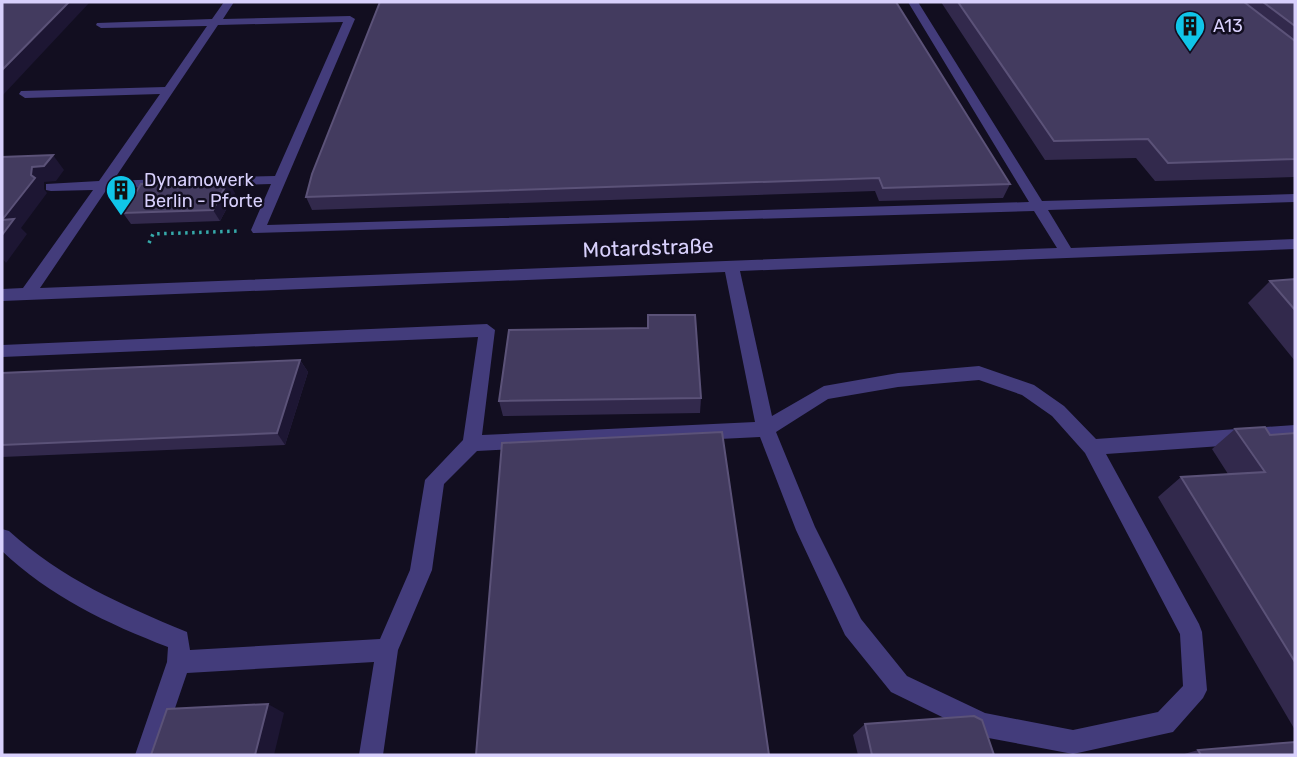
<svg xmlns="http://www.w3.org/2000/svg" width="1297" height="757" viewBox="0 0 1297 757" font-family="Rubik,sans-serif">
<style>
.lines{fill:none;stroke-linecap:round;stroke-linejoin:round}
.path{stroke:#36aaaa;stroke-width:3.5;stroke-dasharray:2.5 4.5;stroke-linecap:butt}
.minor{fill:#433c7b;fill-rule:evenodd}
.wall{fill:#32294c}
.shaded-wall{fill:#1d1633}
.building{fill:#433b5f;stroke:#5b5278;stroke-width:2}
.labels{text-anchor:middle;stroke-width:5;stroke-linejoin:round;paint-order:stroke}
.far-poi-label{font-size:18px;fill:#d8d0fc;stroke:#120e20;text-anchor:start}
.street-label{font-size:21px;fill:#d8d0fc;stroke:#120e20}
</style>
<rect width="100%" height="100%" fill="#120e20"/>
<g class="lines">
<!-- path -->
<path class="path" d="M149 243 153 234 240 231"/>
<!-- minor -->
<path class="minor" d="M224 2H234L223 19 350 16 355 19 267 225 1029 202 908 2H918L1042 201 1295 194V202L1048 210 1071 248 1295 239V249L740 271 772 416 824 386 898 373 979 366 1034 385 1064 406 1096 439 1295 425V441L1106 454 1199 624 1202 632 1207 690 1203 698 1173 732 1073 754 983 737 891 692 845 635 796 530 760 437 477 451 444 484 432 570 398 650 383 755H359L374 662 187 673 159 755H135L167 662 168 647C108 624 49 596 2 551V529L9 531C62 579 122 605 187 632L190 650 380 639 410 570 425 480 463 440 478 337 2 357V345L487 324 495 330 482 435 755 422 725 272 2 301V289L23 288 93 190 51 191 46 190V184L99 181 160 94 25 98 19 94 21 91 165 87 207 26 101 28 96 25 97 23 212 19ZM343 22 275 176 205 178 198 182 205 186 271 184 251 230 253 233 1034 211 1057 248 40 288 107 189 168 186 170 183 163 179 113 181 218 25ZM979 380 1022 395 1052 416 1085 453 1180 634 1183 686 1158 712 1073 730 985 713 907 676 861 619 815 527 776 432 828 399 898 387Z"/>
</g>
<!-- wall -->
<g class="wall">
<path d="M380 2 1010 184 1003 198 879 201 875 191 312 210 306 197Z"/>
<path d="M941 2H1295V177L1155 181 1136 158 1045 160Z"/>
<path d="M235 193 220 221 131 224 123 213Z"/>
<path d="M1295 279V361L1248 303 1270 281Z"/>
<path d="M300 360 308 372 285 445 2 457V373Z"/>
<path d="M701 398 700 413 503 416 499 401Z"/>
<path d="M1235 429 1270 435 1295 433V730L1158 497 1181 477 1228 474 1212 449Z"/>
<path d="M865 724 994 755H858L853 735Z"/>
<path d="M1198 750 1295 755H1181Z"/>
</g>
<!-- shaded-wall -->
<g class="shaded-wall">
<path d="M69 2H90L2 96V70Z"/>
<path d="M53 155 64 170 56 181 44 182V189L47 193 21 228 27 234 6 263 2 258V220L31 175 32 167Z"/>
<path d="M228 181 235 193 220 221 213 210Z"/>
<path d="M300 360 308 372 285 445 277 433Z"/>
<path d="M268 704 284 713 274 755H255Z"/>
</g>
<!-- building -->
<g class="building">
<path d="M2 2H69L2 70Z"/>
<path d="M380 2H896L1010 184 883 188 879 178 306 197 312 174Z"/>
<path d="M958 2H1244L1295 41V159L1168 163 1148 139 1054 141Z"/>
<path d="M1263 2H1295V26Z"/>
<path d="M53 155 44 166 32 167 31 175 35 178 2 220 14 219 2 235V157Z"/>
<path d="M228 181 213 210 123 213 141 184Z"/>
<path d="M1295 279V310L1270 281Z"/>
<path d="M648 315H695L701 398 499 401 509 330 648 328Z"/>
<path d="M300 360 277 433 2 445V373Z"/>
<path d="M1265 427 1270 435 1295 433V662L1181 477 1265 472 1235 429Z"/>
<path d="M722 432 769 755H476L502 443Z"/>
<path d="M268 704 255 755H151L167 709Z"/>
<path d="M974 716 982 720 994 755H872L865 724Z"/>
<path d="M1295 742V755H1201L1198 750Z"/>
</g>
<!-- icons -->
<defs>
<g id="building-pin" transform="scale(1.575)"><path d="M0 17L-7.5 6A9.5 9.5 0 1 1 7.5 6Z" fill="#10c5e8" stroke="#120e20"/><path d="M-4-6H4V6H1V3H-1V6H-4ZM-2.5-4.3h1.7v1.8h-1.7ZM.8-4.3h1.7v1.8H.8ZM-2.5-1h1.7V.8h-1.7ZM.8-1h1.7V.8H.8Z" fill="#111"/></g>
</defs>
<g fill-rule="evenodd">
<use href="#building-pin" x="1190" y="26"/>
<use href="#building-pin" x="121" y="190"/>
</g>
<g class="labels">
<!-- far-poi labels -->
<g class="far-poi-label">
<text x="1213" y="32">A13</text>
<text x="144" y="186">Dynamowerk<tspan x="144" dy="21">Berlin - Pforte</tspan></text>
</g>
<!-- street labels -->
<g class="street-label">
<text transform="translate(648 248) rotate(-2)" y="7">Motardstraße</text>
</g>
</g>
<!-- border -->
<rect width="1297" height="757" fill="none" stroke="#d8d0fc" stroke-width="7"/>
</svg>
